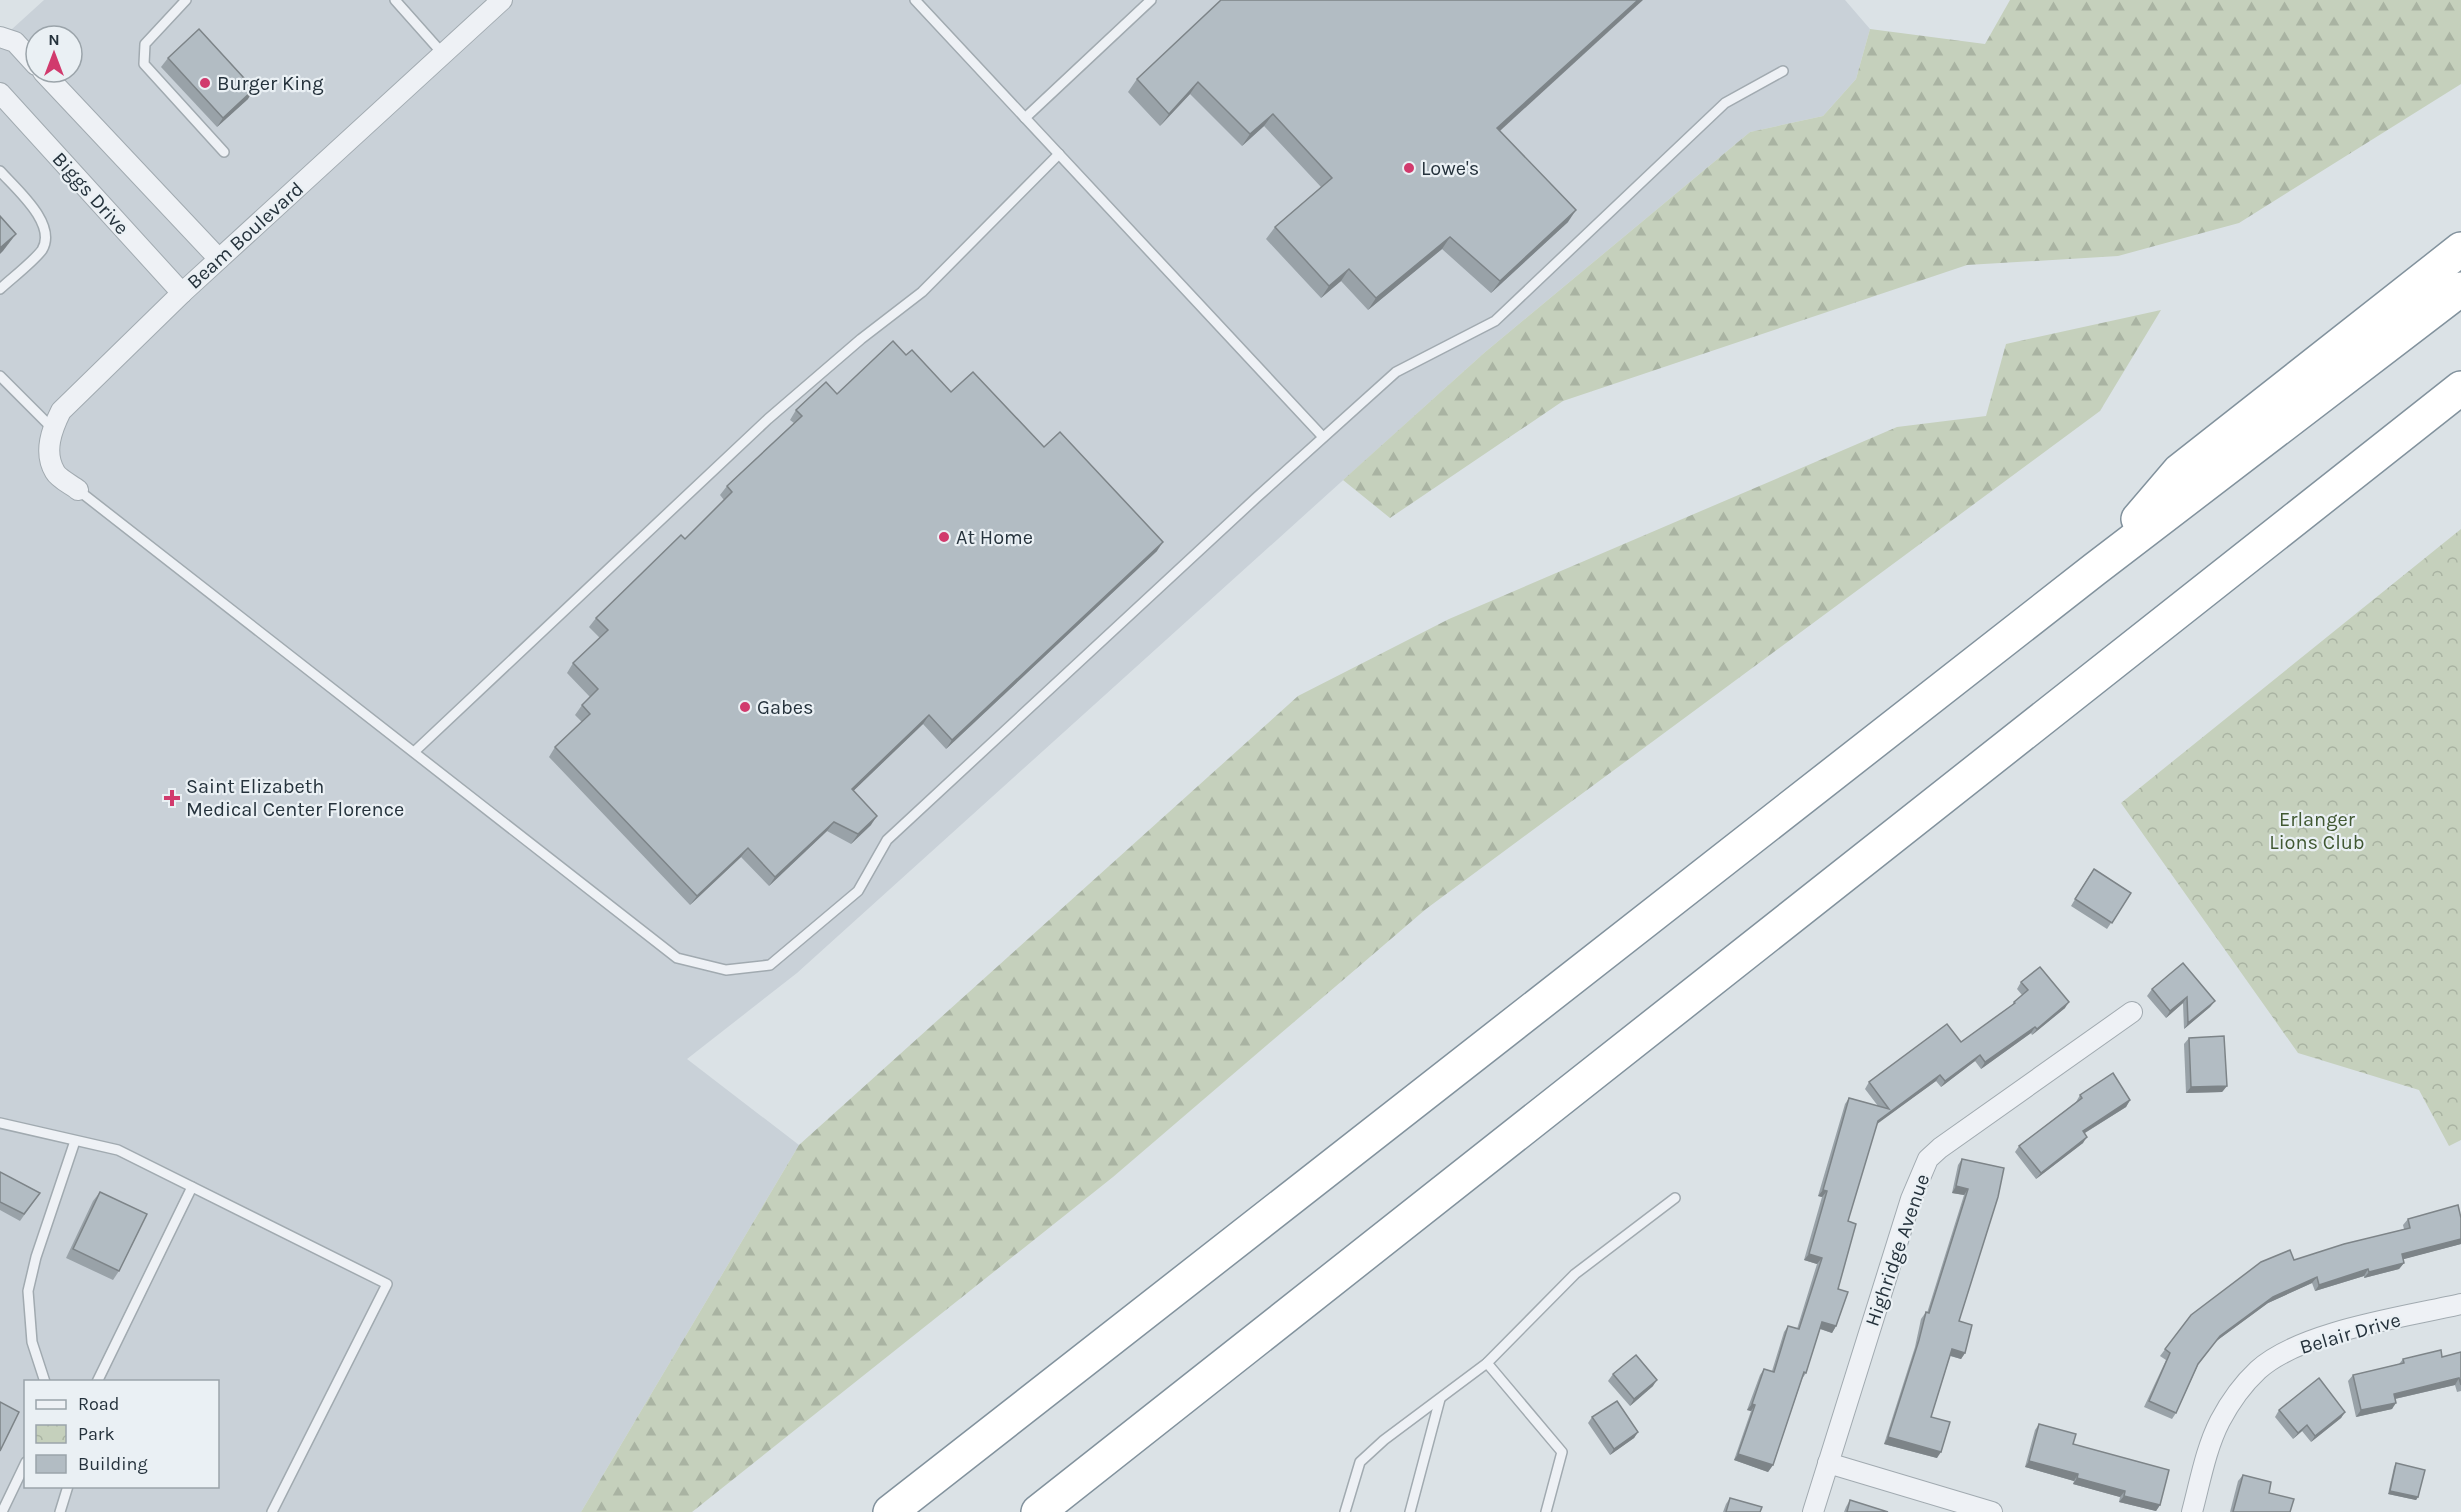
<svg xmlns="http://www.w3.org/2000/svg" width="2461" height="1512" viewBox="0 0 2461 1512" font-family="Karla,sans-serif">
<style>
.built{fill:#c9d1d8;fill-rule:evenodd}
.forest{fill:url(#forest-firs)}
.park{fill:url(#park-crowns)}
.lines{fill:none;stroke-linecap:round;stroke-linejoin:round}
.lane-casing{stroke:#a1aab0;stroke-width:12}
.street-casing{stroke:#a1aab0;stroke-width:22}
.highway-casing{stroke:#82929d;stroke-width:36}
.lane{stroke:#eef1f5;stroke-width:9}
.street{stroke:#eef1f5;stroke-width:20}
.highway{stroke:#fff;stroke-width:33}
.wall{fill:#99a2a8}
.shaded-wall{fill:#7d8488}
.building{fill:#b2bcc3;stroke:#7d8488;stroke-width:1.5}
.poi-dot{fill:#d13a6d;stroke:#eaf0f4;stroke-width:2}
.labels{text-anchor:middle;stroke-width:4.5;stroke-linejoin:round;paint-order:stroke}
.poi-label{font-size:20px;fill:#25323c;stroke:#eaf0f4;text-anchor:start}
.street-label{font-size:20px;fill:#25323c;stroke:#eaf0f4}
.park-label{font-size:20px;fill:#405832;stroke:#eaf0f4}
</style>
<defs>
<pattern id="forest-firs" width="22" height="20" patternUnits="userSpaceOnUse" patternTransform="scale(1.5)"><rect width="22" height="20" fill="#c5d0bc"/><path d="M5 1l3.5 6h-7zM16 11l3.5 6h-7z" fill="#a9b3a2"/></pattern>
<pattern id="park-crowns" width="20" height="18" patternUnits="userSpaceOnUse" patternTransform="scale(1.5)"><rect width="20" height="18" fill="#c5d0bc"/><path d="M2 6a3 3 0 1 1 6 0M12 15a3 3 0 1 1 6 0" fill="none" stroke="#a9b3a2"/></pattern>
</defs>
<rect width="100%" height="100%" fill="#dbe2e6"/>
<!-- built -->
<path class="built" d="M44 0H1845L1870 29 1856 79 1823 116 1750 132 1484 353 797 973 687 1059 799 1145 581 1512H0V40ZM36 36H72V72H36ZM26 1382H218V1486H26Z"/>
<!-- forest -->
<g class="forest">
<path d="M2010 0H2461V84L2239 223 2118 256 1967 265 1563 401 1390 518 1343 480 1484 353 1750 132 1823 116 1856 79 1870 29 1985 44Z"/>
<path d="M2161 310 2100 411 1426 909 1113 1177 692 1512H581L799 1145 1298 696 1449 619 1897 427 1986 416 2006 344Z"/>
</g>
<!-- park -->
<path class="park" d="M2461 529V1140L2449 1146 2419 1090 2298 1053 2121 803Z"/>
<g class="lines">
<!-- lane casing -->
<g class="lane-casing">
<g id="lane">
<path d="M186 0 145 44 144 64 224 152"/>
<path d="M395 0 443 54"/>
<path d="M915 0 1323 437"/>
<path d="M1025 118 1151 0"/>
<path d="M0 171C15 188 58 224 42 250 33 262 12 278 0 289"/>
<path d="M0 376 52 428"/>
<path d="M78 490 677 958 726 970 770 965 858 891 887 840 1256 498 1396 372 1495 321 1725 103 1783 71"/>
<path d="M414 752 768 419 861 339 922 292 1059 154"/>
<path d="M0 1123 118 1150 387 1284 272 1512"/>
<path d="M1487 1363 1562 1452 1546 1512"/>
<path d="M45 1382 32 1342 28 1291 36 1257 75 1141"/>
<path d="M97 1382 192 1187"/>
<path d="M2 1512 26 1462"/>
<path d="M60 1512 68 1486"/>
<path d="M1345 1512 1360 1462 1384 1440 1487 1363 1575 1274 1675 1198"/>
<path d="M1410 1512 1440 1399"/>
</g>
</g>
<!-- street casing -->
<g class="street-casing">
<g id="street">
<path d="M0 37 15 42 36 65"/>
<path d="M43 72 219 259"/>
<path d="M0 93 182 293"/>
<path d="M78 490C72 485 59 479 55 472 43 452 52 429 61 411L182 293 502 0"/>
<path d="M1828 1463 1992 1512"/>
<path d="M1813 1512 1911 1199 1928 1159 1940 1148 2132 1012"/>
<path d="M2192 1512C2200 1482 2206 1448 2220 1421 2230 1402 2243 1384 2258 1370 2301 1331 2405 1317 2461 1304"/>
</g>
</g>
<!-- highway casing -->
<g class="highway-casing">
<g id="highway">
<path d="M2138 519 2179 471 2461 249"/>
<path d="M890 1512 2095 569 2461 289"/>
<path d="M1038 1512 2461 388"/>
</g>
</g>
<!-- lane -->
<use href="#lane" class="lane"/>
<!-- street -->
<use href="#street" class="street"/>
<!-- highway -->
<use href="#highway" class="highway"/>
</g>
<!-- wall -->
<g class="wall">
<path d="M1221 0 1500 131 1568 222 1491 293 1442 249 1368 310 1341 281 1321 298 1266 239 1275 227 1321 187 1264 126 1242 146 1190 94 1160 126 1128 92 1137 79Z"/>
<path d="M168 58 248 99 217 127 161 67Z"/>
<path d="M906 355 951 392 1044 447 1157 551 946 749 923 724 853 791 871 825 851 844 827 831 769 886 741 857 690 905 549 757 555 747 582 722 575 715 582 705 590 697 567 673 573 663 600 638 589 627 596 618 685 539 724 500 720 495 727 486 794 423 790 420 796 410 837 394Z"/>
<path d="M2089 876 2131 893 2107 929 2071 906Z"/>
<path d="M2021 982 2065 1008 2032 1035 2031 1033 1981 1069 1975 1061 1941 1087 1936 1081 1876 1124 1848 1221 1838 1289 1836 1326 1832 1333 1820 1329 1806 1373 1802 1379 1773 1465 1768 1472 1734 1460 1751 1411 1747 1410 1760 1375 1764 1369 1772 1371 1784 1332 1788 1326 1797 1329 1817 1264 1804 1260 1822 1197 1818 1196 1845 1104 1849 1098 1878 1106 1865 1089 1869 1082 1961 1042 2011 1007 2014 1002 2022 995 2017 989Z"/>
<path d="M2152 989 2215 1001 2210 1007 2184 1029 2183 1003 2166 1018 2147 996Z"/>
<path d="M2189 1038 2227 1086 2222 1092 2186 1093 2184 1044Z"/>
<path d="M2080 1095 2130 1100 2126 1107 2085 1133 2083 1143 2036 1179 2015 1152 2019 1146 2076 1102Z"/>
<path d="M1962 1159 2004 1168 1959 1321 1965 1353 1961 1359 1950 1356 1931 1417 1937 1458 1884 1444 1915 1347 1921 1319 1926 1312 1927 1313 1964 1195 1952 1193 1958 1165Z"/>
<path d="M0 1172 40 1193 20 1221 0 1210Z"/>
<path d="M100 1192 119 1271 113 1280 66 1258 93 1201Z"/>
<path d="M2461 1218V1244L2403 1259 2404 1263 2399 1269 2364 1278V1276L2315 1291 2312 1283 2268 1303 2215 1342 2198 1365 2176 1413 2172 1419 2144 1407 2166 1360 2160 1356 2191 1315 2294 1260 2404 1229 2403 1225 2408 1219Z"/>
<path d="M2461 1352V1391L2457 1392 2455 1385 2395 1399 2392 1409 2356 1417 2348 1381 2353 1375 2399 1364 2403 1359 2442 1357Z"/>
<path d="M1613 1374 1653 1386 1630 1406 1608 1381Z"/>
<path d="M2279 1410 2345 1412 2341 1418 2311 1442 2302 1431 2293 1439 2275 1417Z"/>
<path d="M1592 1417 1638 1432 1634 1438 1610 1455 1588 1423Z"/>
<path d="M2039 1424 2073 1444 2160 1505 2156 1511 2119 1502 2120 1497 2073 1484 2074 1481 2025 1467 2035 1430Z"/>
<path d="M2396 1463 2418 1497 2416 1500 2388 1494 2394 1467Z"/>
<path d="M2243 1475 2269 1493 2290 1512H2230L2238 1481Z"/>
<path d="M1730 1498 1760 1512H1723L1726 1504Z"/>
<path d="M1850 1500 1888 1512H1844L1846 1507Z"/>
</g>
<!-- shaded-wall -->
<g class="shaded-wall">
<path d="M1638 0H1643L1489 141 1497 128Z"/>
<path d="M1198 82 1190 94 1160 126 1169 114Z"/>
<path d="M254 89 248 99 217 127 223 118Z"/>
<path d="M1273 114 1264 126 1242 146 1250 134Z"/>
<path d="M1576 210 1568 222 1491 293 1500 281Z"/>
<path d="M16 234 3 251 0 254V248Z"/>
<path d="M1450 237 1442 249 1368 310 1376 298Z"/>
<path d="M1349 269 1341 281 1321 298 1329 286Z"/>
<path d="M1163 542 1157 551 946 749 952 740Z"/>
<path d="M929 715 923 724 845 799 852 789Z"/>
<path d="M877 816 871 825 851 844 858 834Z"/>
<path d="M834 822 827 831 769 886 775 877Z"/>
<path d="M748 848 741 857 690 905 697 896Z"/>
<path d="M2187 997 2183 1003 2166 1018 2170 1011Z"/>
<path d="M2215 1001 2210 1007 2184 1029 2188 1023Z"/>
<path d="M2069 1002 2065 1008 2032 1035 2037 1029Z"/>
<path d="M2035 1027 2031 1033 1981 1069 1985 1062Z"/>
<path d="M1980 1055 1975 1061 1941 1087 1945 1081Z"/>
<path d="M1940 1075 1936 1081 1873 1127 1878 1121Z"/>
<path d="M2227 1086 2222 1092 2186 1093 2191 1087Z"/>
<path d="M2130 1100 2126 1107 2078 1137 2083 1131Z"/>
<path d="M2087 1137 2083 1143 2036 1179 2041 1173Z"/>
<path d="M1956 1186 1968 1189 1964 1195 1952 1193Z"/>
<path d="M1823 1190 1827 1191 1822 1197 1818 1196Z"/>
<path d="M2461 1239V1244L2397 1261 2402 1254Z"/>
<path d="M1809 1254 1822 1258 1817 1264 1804 1260Z"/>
<path d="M2404 1263 2399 1269 2364 1278 2369 1272Z"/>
<path d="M2368 1269 2364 1276 2315 1291 2319 1285Z"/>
<path d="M2317 1277 2312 1283 2268 1303 2215 1342 2220 1336 2273 1297Z"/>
<path d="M1822 1322 1836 1326 1832 1333 1818 1328Z"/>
<path d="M1952 1349 1965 1353 1961 1359 1948 1355Z"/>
<path d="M2459 1378 2455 1385 2390 1400 2394 1394Z"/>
<path d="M1657 1380 1653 1386 1630 1406 1634 1399Z"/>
<path d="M2396 1403 2392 1409 2356 1417 2361 1410Z"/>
<path d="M1752 1404 1755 1405 1751 1411 1747 1410Z"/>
<path d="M2345 1412 2341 1418 2311 1442 2315 1436Z"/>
<path d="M2307 1425 2302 1431 2293 1439 2298 1433Z"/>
<path d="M1638 1432 1634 1438 1610 1455 1614 1449Z"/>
<path d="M1888 1437 1941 1452 1937 1458 1884 1444Z"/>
<path d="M1738 1454 1773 1465 1768 1472 1734 1460Z"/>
<path d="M2029 1461 2078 1474 2074 1481 2025 1467Z"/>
<path d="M2077 1478 2125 1491 2120 1497 2073 1484Z"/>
<path d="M2390 1491 2418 1497 2416 1500 2388 1494Z"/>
<path d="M2124 1496 2160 1505 2156 1511 2119 1502Z"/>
</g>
<!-- building -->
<g class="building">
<path d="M1221 0H1638L1497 128 1576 210 1500 281 1450 237 1376 298 1349 269 1329 286 1275 227 1332 178 1273 114 1250 134 1198 82 1169 114 1137 79Z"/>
<path d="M199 29 254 89 223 118 168 58Z"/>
<path d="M0 216 16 234 0 248Z"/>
<path d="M893 341 906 355 912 350 951 392 973 372 1044 447 1060 432 1163 542 952 740 929 715 852 789 877 816 858 834 834 822 775 877 748 848 697 896 555 747 590 714 582 705 598 689 573 663 608 630 596 618 681 535 685 539 732 492 727 486 802 416 796 410 826 382 837 394Z"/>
<path d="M2094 869 2131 893 2112 923 2075 899Z"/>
<path d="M2183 963 2215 1001 2188 1023 2187 997 2170 1011 2152 989Z"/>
<path d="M2040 967 2069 1002 2037 1029 2035 1027 1985 1062 1980 1055 1945 1081 1940 1075 1878 1121 1848 1221 1856 1224 1838 1289 1848 1292 1836 1326 1822 1322 1806 1373 1804 1372 1773 1465 1738 1454 1755 1405 1752 1404 1764 1369 1774 1372 1788 1326 1799 1329 1822 1258 1809 1254 1827 1191 1823 1190 1849 1098 1889 1109 1869 1082 1947 1024 1961 1042 2015 1003 2014 1002 2028 990 2021 982Z"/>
<path d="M2224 1036 2227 1086 2191 1087 2189 1038Z"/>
<path d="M2113 1073 2130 1100 2083 1131 2087 1137 2041 1173 2019 1146 2082 1098 2080 1095Z"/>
<path d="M1962 1159 2004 1168 1998 1197 1959 1321 1972 1325 1965 1353 1952 1349 1931 1417 1950 1422 1941 1452 1888 1437 1919 1340 1926 1312 1929 1313 1968 1189 1956 1186Z"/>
<path d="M0 1172 40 1193 24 1214 0 1202Z"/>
<path d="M100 1192 147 1214 119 1271 73 1249Z"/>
<path d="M2458 1205 2461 1218V1239L2402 1254 2404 1263 2369 1272 2368 1269 2319 1285 2317 1277 2273 1297 2220 1336 2198 1364 2176 1413 2149 1401 2170 1353 2165 1349 2191 1315 2261 1262 2290 1250 2294 1260 2344 1244 2410 1228 2408 1219Z"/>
<path d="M2441 1350 2442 1357 2461 1352V1385L2459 1378 2394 1394 2396 1403 2361 1410 2353 1375 2404 1363 2403 1359Z"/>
<path d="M1636 1355 1657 1380 1634 1399 1613 1374Z"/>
<path d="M2319 1378 2345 1412 2315 1436 2307 1425 2298 1433 2279 1410Z"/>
<path d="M1617 1401 1638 1432 1614 1449 1592 1417Z"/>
<path d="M0 1402 19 1412 0 1451Z"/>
<path d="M2039 1424 2076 1434 2073 1444 2169 1470 2160 1505 2124 1496 2125 1491 2077 1478 2078 1474 2029 1461Z"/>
<path d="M2396 1463 2425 1470 2418 1497 2390 1491Z"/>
<path d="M2243 1475 2271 1482 2269 1493 2294 1499 2290 1512H2233Z"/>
<path d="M1730 1498 1762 1507 1760 1512H1726Z"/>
<path d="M1850 1500 1888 1512H1847Z"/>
</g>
<!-- markers -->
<g class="poi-dot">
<circle cx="205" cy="83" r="6"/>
<circle cx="1409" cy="168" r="6"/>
<circle cx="944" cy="537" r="6"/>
<circle cx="745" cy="707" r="6"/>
<path d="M169 789h6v6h6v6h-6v6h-6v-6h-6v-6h6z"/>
</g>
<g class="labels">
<!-- poi labels -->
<g class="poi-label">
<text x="217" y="90">Burger King</text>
<text x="1421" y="175">Lowe's</text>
<text x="956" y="544">At Home</text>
<text x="757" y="714">Gabes</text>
<text x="186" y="793">Saint Elizabeth<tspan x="186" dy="23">Medical Center Florence</tspan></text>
</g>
<!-- street labels -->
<g class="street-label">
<text transform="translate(91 193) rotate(48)" y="7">Biggs Drive</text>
<text transform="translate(245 235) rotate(-42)" y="7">Beam Boulevard</text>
<text transform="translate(1897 1250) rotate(-71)" y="7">Highridge Avenue</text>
<text transform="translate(2350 1333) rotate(-16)" y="7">Belair Drive</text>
</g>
<!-- park labels -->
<g class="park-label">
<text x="2317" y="826">Erlanger<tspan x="2317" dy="23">Lions Club</tspan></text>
</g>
</g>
<!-- legend -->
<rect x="24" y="1380" width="195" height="108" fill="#eaf0f4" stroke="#9ba4aa" stroke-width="1.5"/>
<rect x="36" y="1400" width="30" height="9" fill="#eef1f5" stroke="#9ba4aa" stroke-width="1.5"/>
<text x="78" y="1410" font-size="18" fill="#25323c">Road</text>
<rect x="36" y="1425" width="30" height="18" fill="url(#park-crowns)" stroke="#9ba4aa" stroke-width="1.5"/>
<text x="78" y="1440" font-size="18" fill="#25323c">Park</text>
<rect x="36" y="1455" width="30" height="18" fill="#b2bcc3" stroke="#9ba4aa" stroke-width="1.5"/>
<text x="78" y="1470" font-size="18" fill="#25323c">Building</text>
<!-- north arrow -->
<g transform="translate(54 54)"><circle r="28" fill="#eaf0f4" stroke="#9ba4aa" stroke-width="1.5"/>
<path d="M0-4.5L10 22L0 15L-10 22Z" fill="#d13a6d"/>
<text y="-9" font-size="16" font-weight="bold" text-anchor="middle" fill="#25323c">N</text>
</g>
</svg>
